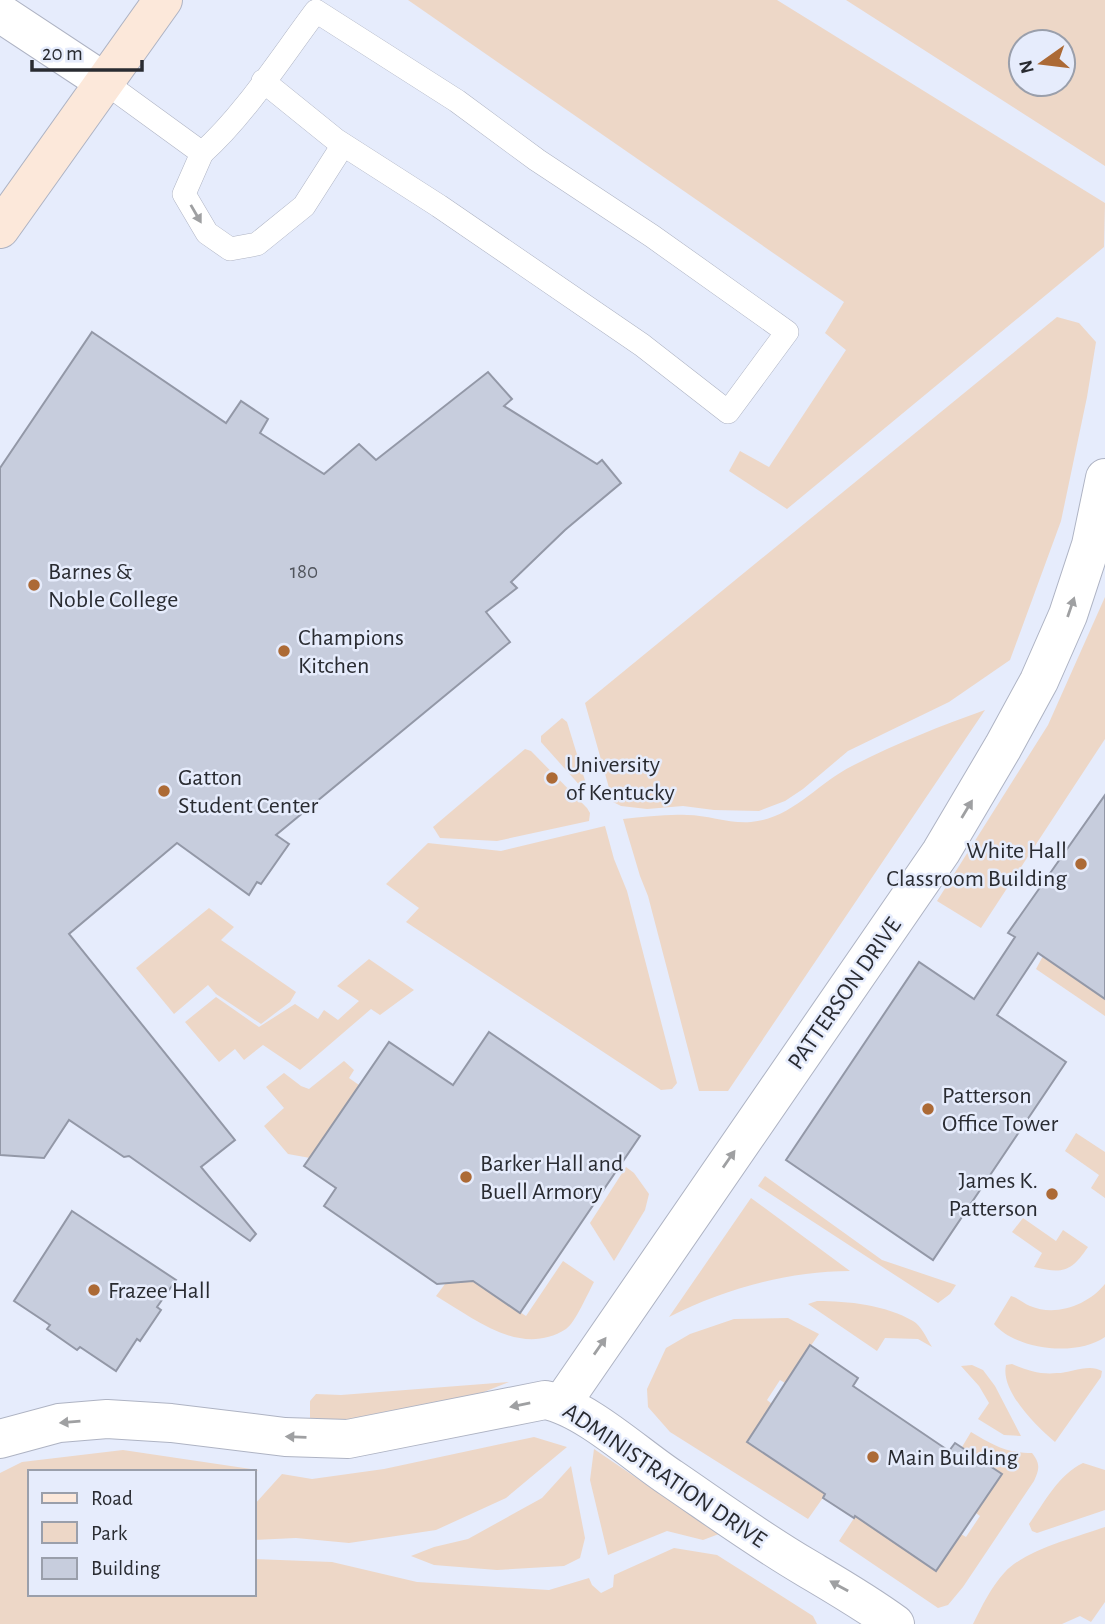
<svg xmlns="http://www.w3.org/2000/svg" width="1105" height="1624" viewBox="0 0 1105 1624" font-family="'Alegreya Sans',sans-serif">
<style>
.green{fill:#edd7c7;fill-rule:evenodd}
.building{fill:#c7cddd;stroke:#9398a7;stroke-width:2}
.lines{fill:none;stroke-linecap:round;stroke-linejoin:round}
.lane-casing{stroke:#aeb3c3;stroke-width:24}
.street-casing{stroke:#aeb3c3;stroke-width:40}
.secondary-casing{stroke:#aeb3c3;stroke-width:40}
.lane{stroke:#fff;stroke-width:23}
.street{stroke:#fff;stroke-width:38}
.secondary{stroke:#fce8da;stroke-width:38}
.oneway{fill:#9fa0a2}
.poi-dot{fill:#ac6a36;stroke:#e6ecfc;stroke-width:2.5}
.labels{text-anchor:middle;stroke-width:5;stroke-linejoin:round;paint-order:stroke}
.number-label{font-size:21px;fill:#50545c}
.poi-label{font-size:24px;fill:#292b31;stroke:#e6ecfc;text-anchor:start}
.street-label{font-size:24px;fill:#292b31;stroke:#e6ecfc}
</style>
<rect width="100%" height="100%" fill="#e6ecfc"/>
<!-- green -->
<g class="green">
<path d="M408 0H777L1105 203 1104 247 787 509 729 471 740 451 769 467 846 350 825 333 844 302Z"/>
<path d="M846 0H1105V166ZM1021 42H1063V84H1021Z"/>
<path d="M1057 317 1079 323 1096 342 1087 397 1061 521 1010 660 949 702 848 751 803 789 785 801 759 811 714 810 683 806 647 809 621 806 613 802 585 703Z"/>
<path d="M1105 597V739L981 928 937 901 1048 725Z"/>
<path d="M985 710 728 1091H699L648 896 640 876 623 819C644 817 666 814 687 815 708 815 730 824 751 822 791 819 818 783 852 766 895 744 940 726 985 710Z"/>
<path d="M562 718 567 722 587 787 583 789 541 742V736Z"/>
<path d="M525 749 531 751 587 808 590 813 589 821 497 841 440 838 433 827Z"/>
<path d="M605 826 614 859 627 891 677 1083 672 1089 661 1090 406 922 419 908 386 884 428 843 501 851Z"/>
<path d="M209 908 234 927 221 940 296 992 290 1002 261 1024 216 994 208 985 174 1014 136 968Z"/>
<path d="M1043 956 1105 999V1016L1036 969Z"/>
<path d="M369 959 414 990 380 1015 371 1009 300 1070 263 1045 244 1060 235 1049 219 1062 185 1022 216 997 259 1027 295 1004 318 1019 324 1010 338 1020 359 1001 337 986Z"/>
<path d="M344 1061 354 1070 349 1078 359 1085 310 1158 288 1154 264 1126 284 1108 266 1087 284 1073 301 1086 309 1089Z"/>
<path d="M1076 1133 1105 1152V1198L1091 1188 1099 1175 1065 1151Z"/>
<path d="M626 1167 634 1173 649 1194 645 1210 614 1261 590 1223Z"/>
<path d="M765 1176 882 1260 956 1285 950 1294 938 1303 758 1186Z"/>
<path d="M751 1198 850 1271C788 1271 724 1289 669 1317Z"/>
<path d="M1023 1218 1056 1241 1063 1230 1088 1247C1071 1272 1063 1274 1034 1267L1042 1253 1012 1232Z"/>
<path d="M563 1261 594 1282C588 1293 575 1323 566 1329 520 1358 474 1318 436 1296L445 1284 451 1283 456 1270 526 1316Z"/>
<path d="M1105 1284V1337C1077 1357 1016 1350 994 1324L1011 1296C1018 1298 1023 1303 1030 1306 1056 1317 1088 1305 1105 1284Z"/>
<path d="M817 1301C848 1301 886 1305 913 1321 921 1325 927 1339 932 1347L918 1339 885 1338 877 1351 808 1304Z"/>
<path d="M788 1318 819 1334 785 1383 780 1380 767 1400 772 1404 748 1442 792 1472 832 1485 808 1519 670 1432 648 1407 647 1389 666 1348 690 1334 734 1319Z"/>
<path d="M1012 1364C1026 1370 1041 1375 1057 1373 1071 1373 1089 1363 1102 1371L1101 1377 1055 1442C1037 1427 1000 1391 1006 1365Z"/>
<path d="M972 1365 983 1370 995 1386 1021 1436 1004 1435 978 1419 989 1403 979 1386 961 1366Z"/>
<path d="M509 1382 456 1403 399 1418 310 1422V1401L316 1394 341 1395Z"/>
<path d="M971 1432C993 1445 1006 1453 1032 1453 1041 1464 1039 1470 1034 1481L963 1587 948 1605 938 1608 839 1541 862 1506 890 1540 936 1571 961 1534 966 1537 980 1516 976 1513 1002 1474 962 1447Z"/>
<path d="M534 1437 567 1447 506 1498 436 1530 349 1543 296 1538 254 1540V1505L282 1474 312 1479 384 1469Z"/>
<path d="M594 1449 719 1534 703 1540 667 1531 608 1555 590 1480Z"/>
<path d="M123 1450 258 1470 254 1474V1472H30V1594H254V1559L332 1562 417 1582 549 1590 589 1578 592 1585 601 1593 613 1587 614 1575 674 1548 717 1555 813 1616 817 1624H0V1473L22 1462Z"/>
<path d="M1083 1463 1105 1470V1510L1037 1533 1032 1531 1029 1524C1044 1503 1059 1474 1083 1463Z"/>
<path d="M571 1466 585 1538 580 1558 564 1566 497 1570 434 1565 411 1556 434 1547 468 1539 542 1498Z"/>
<path d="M1105 1527V1602L1091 1622 1080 1616 1062 1624H973C982 1606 991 1587 1005 1572 1025 1550 1077 1537 1105 1527Z"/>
</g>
<!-- building -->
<g class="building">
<path d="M92 332 226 423 241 401 268 419 260 433 324 474 359 444 376 460 488 372 512 399 504 406 597 464 602 460 621 483 565 530 511 582 517 588 486 612 510 642 276 835 289 844 261 884 257 882 249 895 177 843 69 934 235 1140 201 1167 256 1234 250 1241 129 1156 124 1157 69 1120 44 1158 0 1155V468Z"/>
<path d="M1105 795V999L1038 953 997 1015 1066 1062 933 1260 786 1160 919 962 974 999 1015 937 1008 933Z"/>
<path d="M489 1032 640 1136 520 1313 473 1281 437 1284 324 1206 336 1188 304 1166 389 1042 453 1085Z"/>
<path d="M72 1211 176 1280 157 1307 161 1310 140 1341 137 1339 116 1371 80 1347 77 1350 47 1329 50 1325 14 1301Z"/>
<path d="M810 1345 858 1378 853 1386 949 1451 955 1443 1002 1474 936 1571 855 1516 854 1518 823 1498 825 1494 747 1442Z"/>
</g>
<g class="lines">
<!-- lane casing -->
<g class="lane-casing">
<g id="lane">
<path d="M103 81 202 153C244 116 282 56 316 11L457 101 537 160 652 236 787 332 728 412 642 345 439 206 336 140 263 81"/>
<path d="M202 153 184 194 207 233 230 249 257 244 304 206 343 145"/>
</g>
</g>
<!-- street casing -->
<g class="street-casing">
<g id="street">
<path d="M0 13 103 81"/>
<path d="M562 1403 941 852 1003 747 1039 681 1068 615 1091 545 1105 478"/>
<path d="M0 1439 59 1423 107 1419 171 1423 285 1437 348 1439 545 1400C585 1407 636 1455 671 1478 715 1508 759 1540 805 1567 837 1586 865 1602 895 1624"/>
</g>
</g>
<!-- secondary casing -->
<g class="secondary-casing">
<path id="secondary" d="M0 229 163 0"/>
</g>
<!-- lane -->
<use href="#lane" class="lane"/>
<!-- street -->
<use href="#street" class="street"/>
<!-- secondary -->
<use href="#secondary" class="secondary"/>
</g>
<!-- one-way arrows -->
<defs><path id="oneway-solid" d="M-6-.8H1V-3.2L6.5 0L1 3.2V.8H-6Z" transform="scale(1.75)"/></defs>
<g class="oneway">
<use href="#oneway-solid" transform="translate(196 214) rotate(60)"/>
<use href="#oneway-solid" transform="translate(1071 607) rotate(-71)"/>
<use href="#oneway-solid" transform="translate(967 809) rotate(-59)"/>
<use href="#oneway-solid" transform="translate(729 1159) rotate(-55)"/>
<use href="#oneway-solid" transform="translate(600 1346) rotate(-55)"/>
<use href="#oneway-solid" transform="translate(520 1405) rotate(168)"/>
<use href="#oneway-solid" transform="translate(70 1422) rotate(175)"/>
<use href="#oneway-solid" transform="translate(296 1437) rotate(-178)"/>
<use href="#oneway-solid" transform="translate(839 1586) rotate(-151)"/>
</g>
<!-- markers -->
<g class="poi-dot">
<circle cx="34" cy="585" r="7"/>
<circle cx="284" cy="651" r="7"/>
<circle cx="552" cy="778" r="7"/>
<circle cx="164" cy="791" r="7"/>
<circle cx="1081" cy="864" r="7"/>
<circle cx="928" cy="1109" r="7"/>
<circle cx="466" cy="1177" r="7"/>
<circle cx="1052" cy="1194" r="7"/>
<circle cx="94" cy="1290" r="7"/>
<circle cx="873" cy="1457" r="7"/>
</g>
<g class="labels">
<!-- number labels -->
<g class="number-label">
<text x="304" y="578">180</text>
</g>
<!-- poi labels -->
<g class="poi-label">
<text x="48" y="579">Barnes &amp;<tspan x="48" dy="28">Noble College</tspan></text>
<text x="298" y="645">Champions<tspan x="298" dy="28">Kitchen</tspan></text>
<text x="566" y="772">University<tspan x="566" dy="28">of Kentucky</tspan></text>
<text x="178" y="785">Gatton<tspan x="178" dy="28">Student Center</tspan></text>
<text x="1067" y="858" text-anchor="end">White Hall<tspan x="1067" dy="28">Classroom Building</tspan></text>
<text x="942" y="1103">Patterson<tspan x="942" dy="28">Office Tower</tspan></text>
<text x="480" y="1171">Barker Hall and<tspan x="480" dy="28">Buell Armory</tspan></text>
<text x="1038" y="1188" text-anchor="end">James K.<tspan x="1038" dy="28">Patterson</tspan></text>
<text x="108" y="1298">Frazee Hall</text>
<text x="887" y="1465">Main Building</text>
</g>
<!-- street labels -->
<g class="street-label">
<text transform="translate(844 993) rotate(-55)" y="8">PATTERSON DRIVE</text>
<text transform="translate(665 1475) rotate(34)" y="8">ADMINISTRATION DRIVE</text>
</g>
</g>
<!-- legend -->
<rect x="28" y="1470" width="228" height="126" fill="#e6ecfc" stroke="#9a9fab" stroke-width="2"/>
<rect x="42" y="1493" width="35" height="10" fill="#fce8da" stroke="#9a9fab" stroke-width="2"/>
<text x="91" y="1505" font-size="21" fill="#292b31">Road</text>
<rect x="42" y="1522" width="35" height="21" fill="#edd7c7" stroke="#9a9fab" stroke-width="2"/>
<text x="91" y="1540" font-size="21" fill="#292b31">Park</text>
<rect x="42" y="1558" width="35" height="21" fill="#c7cddd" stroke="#9a9fab" stroke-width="2"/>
<text x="91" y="1575" font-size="21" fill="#292b31">Building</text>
<!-- north arrow -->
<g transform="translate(1042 63) rotate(256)"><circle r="33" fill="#e6ecfc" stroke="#9a9fab" stroke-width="2"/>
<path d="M0-5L12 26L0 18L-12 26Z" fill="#ac6a36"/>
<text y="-10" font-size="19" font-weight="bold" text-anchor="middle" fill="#292b31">N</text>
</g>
<!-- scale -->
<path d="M32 60v10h110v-10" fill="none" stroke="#292b31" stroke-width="3.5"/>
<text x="42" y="60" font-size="21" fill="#292b31" stroke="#e6ecfc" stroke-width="5" paint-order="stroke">20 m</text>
</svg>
